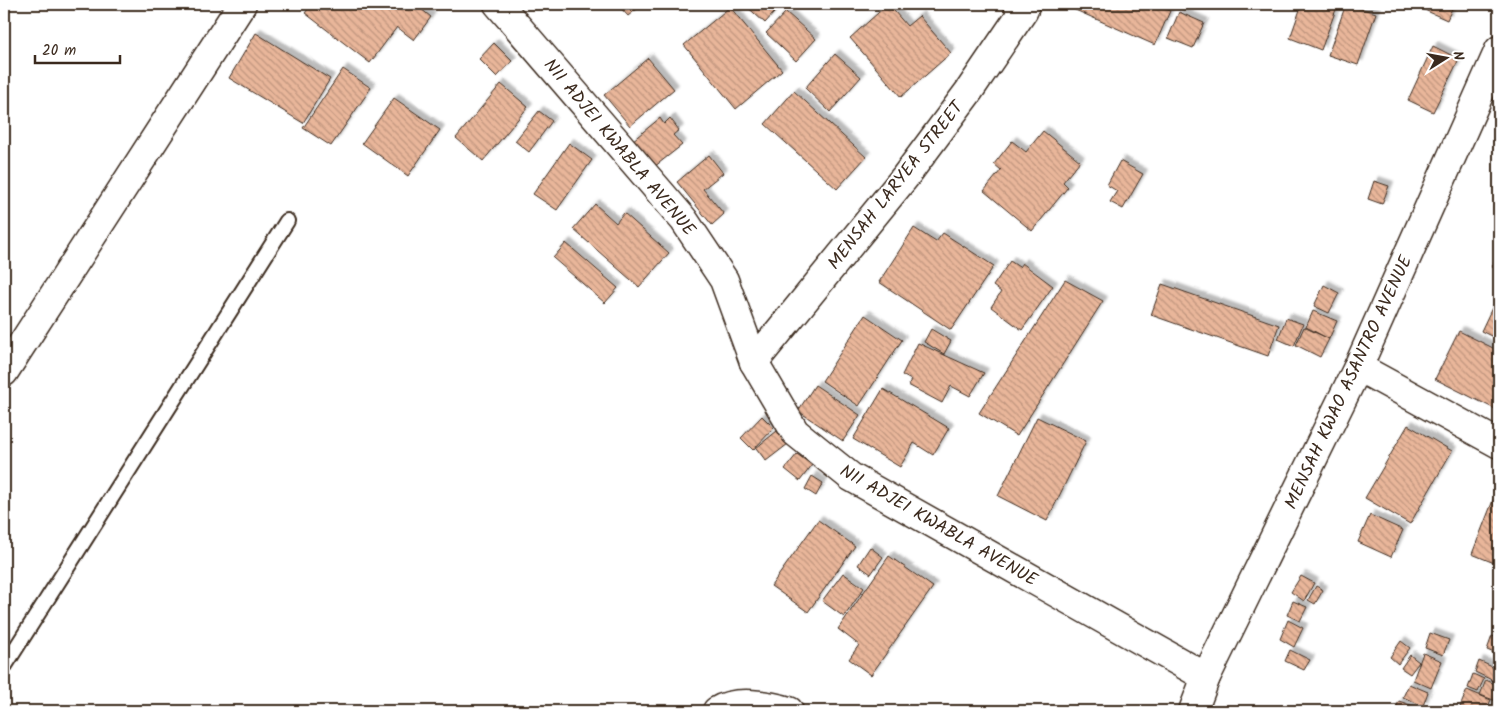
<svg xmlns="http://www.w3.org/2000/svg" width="1503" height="715" viewBox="0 0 1503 715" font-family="Kalam,sans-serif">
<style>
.building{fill:url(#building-back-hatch);stroke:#3b2a1e;filter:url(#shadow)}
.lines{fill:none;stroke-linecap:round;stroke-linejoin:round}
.lane-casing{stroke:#3b2a1e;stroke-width:18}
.street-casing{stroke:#3b2a1e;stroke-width:31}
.lane{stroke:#fff;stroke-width:14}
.street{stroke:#fff;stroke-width:28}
.labels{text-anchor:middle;stroke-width:4;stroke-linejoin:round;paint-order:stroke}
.street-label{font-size:18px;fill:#3b2a1e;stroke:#fff}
</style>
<defs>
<pattern id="building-back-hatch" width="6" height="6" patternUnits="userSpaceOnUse" patternTransform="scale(1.25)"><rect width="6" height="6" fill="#e9b69a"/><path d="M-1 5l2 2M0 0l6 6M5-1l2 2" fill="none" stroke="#be947d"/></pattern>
<filter id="shadow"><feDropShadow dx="4.5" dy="-4.5" stdDeviation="1" flood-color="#0004"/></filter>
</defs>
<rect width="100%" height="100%" fill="#fff"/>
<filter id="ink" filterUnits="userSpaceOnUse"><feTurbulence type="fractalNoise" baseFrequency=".02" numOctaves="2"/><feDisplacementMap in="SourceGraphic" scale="10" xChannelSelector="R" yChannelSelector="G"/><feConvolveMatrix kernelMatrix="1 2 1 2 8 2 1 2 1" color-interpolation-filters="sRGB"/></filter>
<g filter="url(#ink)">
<!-- building -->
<g class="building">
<path d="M312 4H415L431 17 414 40 397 27 370 63 305 13Z"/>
<path d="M617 4H643L628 16Z"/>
<path d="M744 4H782L765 23Z"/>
<path d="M888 4 907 26 919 16 951 53 901 97 850 38Z"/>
<path d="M1076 4H1155L1170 11 1155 45 1073 9Z"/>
<path d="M1302 4H1338L1321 50 1290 38Z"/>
<path d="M1346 4 1376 13 1358 65 1328 55Z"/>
<path d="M1411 4H1454L1447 20Z"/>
<path d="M730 7 782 70 736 109 684 45Z"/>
<path d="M786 12 816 39 796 61 766 33Z"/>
<path d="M1179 12 1204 23 1193 48 1168 38Z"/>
<path d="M256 33 330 79 303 123 229 78Z"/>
<path d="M494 43 512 61 497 77 479 59Z"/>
<path d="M1433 46 1459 59 1433 112 1408 100Z"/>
<path d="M835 54 861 77 830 112 805 88Z"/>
<path d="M648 58 674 89 630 126 604 95Z"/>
<path d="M343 69 371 88 331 146 303 128Z"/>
<path d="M501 84 528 107 483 161 456 138Z"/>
<path d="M794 91 866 157 837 189 765 124Z"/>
<path d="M394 98 440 130 408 176 362 143Z"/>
<path d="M539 111 552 121 529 152 515 141Z"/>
<path d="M660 118 664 124 670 118 679 130 673 135 682 145 654 167 632 141Z"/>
<path d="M1043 131 1080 161 1063 182 1068 187 1032 231 984 191 1001 170 994 164 1012 141 1026 152Z"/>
<path d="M569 143 592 160 557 210 533 194Z"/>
<path d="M709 155 723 173 703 189 724 214 712 225 677 182Z"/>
<path d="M1120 161 1143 174 1123 209 1110 202 1117 191 1107 185Z"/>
<path d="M1374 181 1389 186 1382 204 1368 199Z"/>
<path d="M595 204 616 223 624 213 669 253 639 287 573 229Z"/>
<path d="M914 228 936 242 943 233 994 266 951 330 879 282Z"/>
<path d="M566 243 618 288 605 303 553 258Z"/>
<path d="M1499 251V270L1492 267Z"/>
<path d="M1010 261 1019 267 1022 263 1053 286 1022 330 991 307 1001 292 993 286Z"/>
<path d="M1065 280 1103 301 1017 436 979 413Z"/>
<path d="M1162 284 1279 325 1268 356 1151 315Z"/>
<path d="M1324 285 1339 293 1329 313 1314 306Z"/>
<path d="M1499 293V340L1481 331Z"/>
<path d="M1313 311 1337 321 1329 339 1306 327Z"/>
<path d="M865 315 902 340 859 406 822 381Z"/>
<path d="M1286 318 1303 324 1294 346 1278 339Z"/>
<path d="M1304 327 1329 339 1320 357 1296 345Z"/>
<path d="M931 329 951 341 944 354 924 342Z"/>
<path d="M1459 331 1499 351V411L1435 379Z"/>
<path d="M918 343 984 373 970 396 951 386 942 403 908 385 911 380 902 375Z"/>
<path d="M815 385 860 415 843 441 798 411Z"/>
<path d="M883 389 949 428 933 455 914 443 900 467 853 439Z"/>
<path d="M762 416 774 428 753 450 741 438Z"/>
<path d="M1037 417 1086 441 1047 521 998 496Z"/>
<path d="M1408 425 1452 451 1410 524 1365 498Z"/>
<path d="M777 431 788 444 766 461 756 448Z"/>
<path d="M797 454 812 465 800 481 785 469Z"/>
<path d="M812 476 823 483 816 496 805 489Z"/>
<path d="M1499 485V565L1472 554Z"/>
<path d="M1370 515 1403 530 1391 557 1358 542Z"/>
<path d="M818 520 855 546 808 612 771 586Z"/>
<path d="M870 547 883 557 871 574 858 565Z"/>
<path d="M889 556 933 587 871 675 849 659 859 645 838 629Z"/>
<path d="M843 573 864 588 844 617 822 601Z"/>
<path d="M1301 576 1314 583 1304 601 1291 592Z"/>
<path d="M1316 586 1323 590 1315 604 1308 600Z"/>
<path d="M1293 601 1307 607 1300 621 1287 615Z"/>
<path d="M1288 620 1303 628 1294 647 1280 639Z"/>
<path d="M1430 633 1449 640 1443 655 1425 648Z"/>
<path d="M1492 636 1499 638V655L1487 650Z"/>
<path d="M1401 641 1410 648 1398 664 1390 657Z"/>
<path d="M1290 650 1310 660 1304 670 1285 661Z"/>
<path d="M1423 653 1442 661 1431 688 1413 680Z"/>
<path d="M1410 655 1419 662 1410 674 1401 668Z"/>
<path d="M1479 661 1499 670 1498 683 1475 672Z"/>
<path d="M1473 674 1484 679 1478 692 1468 688Z"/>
<path d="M1486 680 1499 686V702L1480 695Z"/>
<path d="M1409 684 1428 692 1423 706 1403 697Z"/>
<path d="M1467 690 1491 700 1486 711H1470L1460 707Z"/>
<path d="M1399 701 1413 706 1411 711H1395Z"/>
</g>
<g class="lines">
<!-- lane casing -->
<g class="lane-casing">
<path id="lane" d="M4 667 287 221"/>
</g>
<!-- street casing -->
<g class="street-casing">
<g id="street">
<path d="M498 4 684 220 724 280 754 362 795 432 851 477 1206 677"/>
<path d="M754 362 905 177 969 91 1024 10 1018 4"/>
<path d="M1358 367 1499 444"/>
<path d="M4 372 242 4"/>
<path d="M717 711C735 699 770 705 789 711"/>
<path d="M1193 711 1206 677 1358 367 1499 50"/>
</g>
</g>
<!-- lane -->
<use href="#lane" class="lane"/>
<!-- street -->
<use href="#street" class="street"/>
</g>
</g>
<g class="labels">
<!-- street labels -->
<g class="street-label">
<text transform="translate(620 147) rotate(50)" y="6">NII ADJEI KWABLA AVENUE</text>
<text transform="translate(895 185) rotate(-52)" y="6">MENSAH LARYEA STREET</text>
<text transform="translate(1348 382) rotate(-65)" y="6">MENSAH KWAO ASANTRO AVENUE</text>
<text transform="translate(939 525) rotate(30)" y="6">NII ADJEI KWABLA AVENUE</text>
</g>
</g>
<!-- margin -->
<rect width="1503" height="715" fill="none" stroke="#fff" stroke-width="20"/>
<rect x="10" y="10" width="1483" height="695" fill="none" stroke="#3b2a1e" stroke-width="2" filter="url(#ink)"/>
<!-- north arrow -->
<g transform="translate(1446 58) rotate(79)" stroke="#ffffff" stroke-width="4" paint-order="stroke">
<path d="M0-4L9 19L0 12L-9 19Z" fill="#3b2a1e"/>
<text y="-8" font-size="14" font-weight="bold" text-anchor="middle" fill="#3b2a1e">N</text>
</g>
<!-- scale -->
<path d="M35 55v8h85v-8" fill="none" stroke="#3b2a1e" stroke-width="2.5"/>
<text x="42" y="55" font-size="15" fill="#3b2a1e" stroke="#ffffff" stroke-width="4" paint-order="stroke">20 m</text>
</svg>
